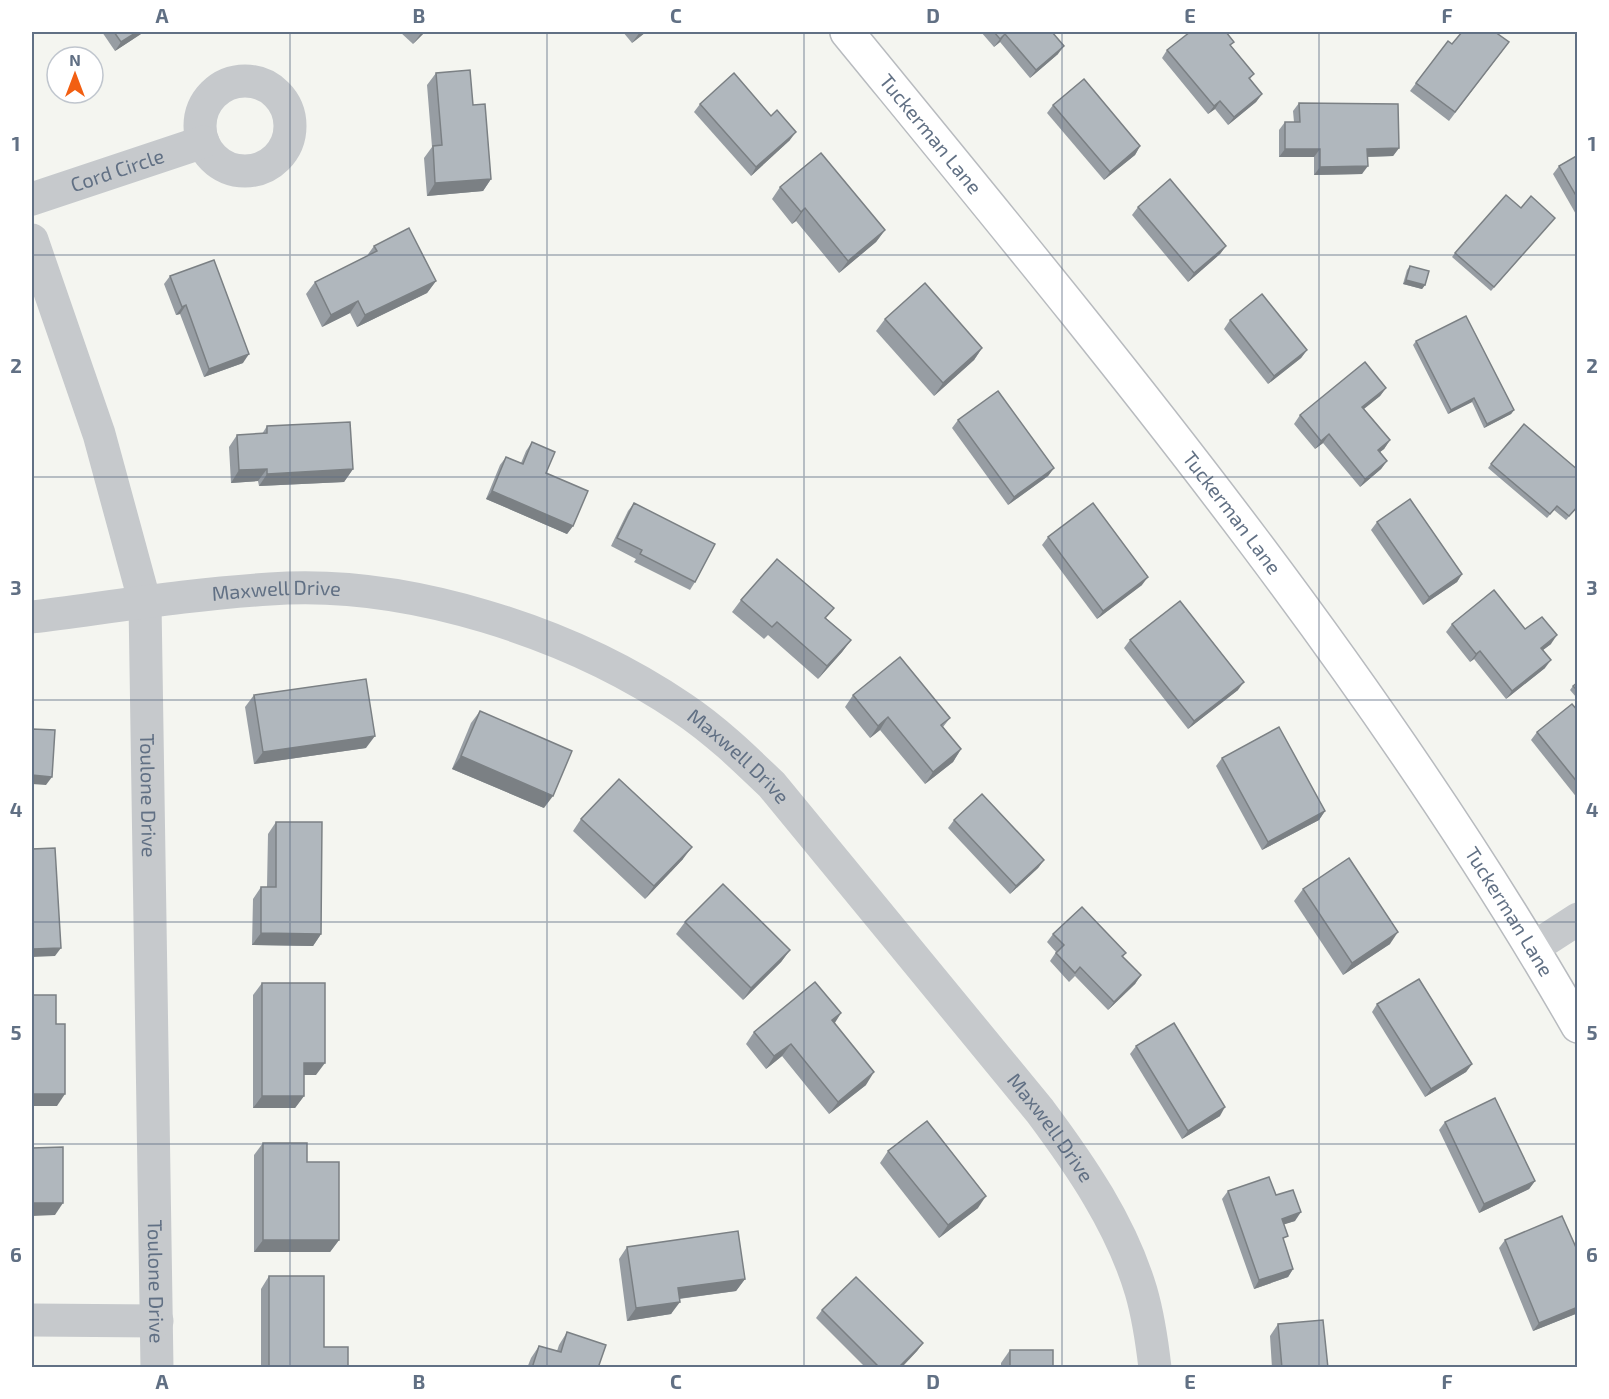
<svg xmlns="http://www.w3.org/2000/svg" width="1609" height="1399" viewBox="0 0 1609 1399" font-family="'Exo 2',sans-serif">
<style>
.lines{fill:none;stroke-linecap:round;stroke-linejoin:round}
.major-casing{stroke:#b8bbbf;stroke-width:36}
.minor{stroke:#c6c9cc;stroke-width:33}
.major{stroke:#fff;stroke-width:33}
.wall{fill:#979da3}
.shaded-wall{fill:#7b8084}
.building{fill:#b0b7bd;stroke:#7b8084;stroke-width:1.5}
.grid{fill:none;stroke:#617084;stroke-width:1.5;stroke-opacity:0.55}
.labels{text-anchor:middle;stroke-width:6;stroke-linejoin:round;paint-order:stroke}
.street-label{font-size:20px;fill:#617084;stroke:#fff}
.neatline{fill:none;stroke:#617084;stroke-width:2}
.grid-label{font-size:20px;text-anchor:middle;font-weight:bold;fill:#617084}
</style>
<rect width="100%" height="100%" fill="#f4f5f0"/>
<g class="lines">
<!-- major casing -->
<g class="major-casing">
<g id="major">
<path id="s4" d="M847 32C1107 350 1372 667 1578 1026"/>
</g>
</g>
<!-- minor -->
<g class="minor">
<circle cx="245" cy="126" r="45"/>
<path id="s1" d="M32 199 203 142"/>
<path id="s2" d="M32 240 99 434 145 603 157 1368"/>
<path id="s3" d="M32 617C111 607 191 594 270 589 406 579 570 632 682 708 715 730 744 758 772 785L1040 1111C1081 1166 1121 1224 1141 1291 1148 1315 1152 1342 1155 1368"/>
<path d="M1533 948 1578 919"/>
<path d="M32 1320 157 1321"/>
</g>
<!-- major -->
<use href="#major" class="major"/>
</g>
<!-- wall -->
<g class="wall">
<path d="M102 32H144L115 51Z"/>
<path d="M400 32H425L413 44Z"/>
<path d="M623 32H646L632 43Z"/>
<path d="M981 32H1056L1054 34 1058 54 1030 78 1000 42 994 47Z"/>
<path d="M1452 44 1503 50 1449 121 1410 91 1416 83Z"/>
<path d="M1231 46 1254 74 1250 79 1262 94 1256 102 1228 125 1215 109 1208 114 1162 58 1167 50Z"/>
<path d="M436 73 491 179 483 191 427 196 424 158 432 147 427 85Z"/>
<path d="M1299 103 1399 148 1393 156 1367 157 1362 174 1314 175V157H1279V130L1285 122H1294L1293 111Z"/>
<path d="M700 104 790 140 751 176 694 112Z"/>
<path d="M1053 105 1140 146 1135 155 1104 180 1047 113Z"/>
<path d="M1578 155V216H1577L1553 174 1559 166Z"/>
<path d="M780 187 885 230 876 242 839 273 796 221 792 224 772 199Z"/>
<path d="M1138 207 1226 246 1220 254 1188 282 1132 215Z"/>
<path d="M1521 208 1555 218 1491 291 1452 257 1455 253Z"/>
<path d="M374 246 436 281 427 293 357 327 350 313 322 327 306 294 315 282 366 257Z"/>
<path d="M1410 266 1425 285 1422 289 1403 284 1407 270Z"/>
<path d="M170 276 243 363 204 377 180 314 176 315 164 284Z"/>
<path d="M885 319 982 348 974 360 934 396 876 331Z"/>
<path d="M1230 320 1307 350 1301 358 1268 384 1224 329Z"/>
<path d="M1416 341 1514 410 1511 414 1484 428 1472 402 1448 414 1413 345Z"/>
<path d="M1386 388 1380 396 1364 409 1390 440 1384 449 1380 452 1387 461 1381 469 1360 487 1323 443 1315 449 1294 424 1300 415Z"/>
<path d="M958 420 1054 468 1048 476 1008 505 952 428Z"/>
<path d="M267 426 353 469 344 482 259 486 258 481 231 483 229 447 237 435 262 434Z"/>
<path d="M532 442 546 473 573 526 567 534 486 499 500 465 506 457 521 463 526 451Z"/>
<path d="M1491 464 1578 470V507L1566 520 1554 510 1547 518 1488 468Z"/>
<path d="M634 503 695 582 690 590 634 562 636 559 611 546 628 511Z"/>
<path d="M1377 522 1462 574 1457 582 1423 605 1371 530Z"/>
<path d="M1048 537 1142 585 1097 619 1042 545Z"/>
<path d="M741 600 826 618 851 640 842 652 818 679 768 635 764 639 732 612Z"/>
<path d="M1452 624 1525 629 1551 644 1543 650 1545 668 1506 699 1474 659 1470 662 1446 632Z"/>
<path d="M1130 640 1238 690 1188 729 1124 648Z"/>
<path d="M1578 682V695L1576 697 1570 690 1573 686Z"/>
<path d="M254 695 366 748 254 764 245 707Z"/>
<path d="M853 695 950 718 943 727 961 749 953 762 925 784 880 730 870 738 845 707Z"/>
<path d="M480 711 544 808 452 769 471 723Z"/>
<path d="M1578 711V799L1531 740 1537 732Z"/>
<path d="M1222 758 1325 811 1319 820 1262 850 1216 766Z"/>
<path d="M581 819 683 859 645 899 573 831Z"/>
<path d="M954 820 1044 860 1038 868 1010 894 948 828Z"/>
<path d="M276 822 321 934 313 946 252 945 253 899 261 887H267L268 834Z"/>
<path d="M1303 889 1390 944 1343 975 1294 901Z"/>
<path d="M685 922 790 950 781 962 743 1000 676 934Z"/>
<path d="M1053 934 1126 953 1123 957 1141 975 1135 984 1108 1010 1075 976 1069 982 1050 961 1056 952 1047 942Z"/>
<path d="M262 983 316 1075H304V1096L295 1108H253V995Z"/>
<path d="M1377 1004 1472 1064 1466 1072 1425 1097 1372 1012Z"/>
<path d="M841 1013 834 1023 866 1085 829 1114 782 1056 766 1069 746 1044 754 1032Z"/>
<path d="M1136 1046 1220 1116 1182 1139 1130 1054Z"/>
<path d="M1445 1122 1535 1181 1529 1189 1479 1213 1439 1130Z"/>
<path d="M263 1143 307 1162 339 1240 330 1252H254V1155Z"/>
<path d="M888 1151 978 1208 939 1238 880 1163Z"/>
<path d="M1228 1191 1276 1195 1295 1221 1284 1224V1242L1293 1269 1288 1277 1254 1289 1222 1199Z"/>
<path d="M1505 1240 1578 1313 1533 1331 1499 1248Z"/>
<path d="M627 1247 745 1279 736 1291 679 1299 671 1314 627 1321 619 1259Z"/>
<path d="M269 1276 324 1347 348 1368H261V1289Z"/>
<path d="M822 1310 923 1343 917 1351 901 1368H866L816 1318Z"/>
<path d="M1278 1324 1328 1368H1272L1270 1336Z"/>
<path d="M567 1332 598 1368H527L531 1358 539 1346 557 1351 559 1345Z"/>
<path d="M1010 1350 1053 1368H1001V1363Z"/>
</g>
<!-- shaded-wall -->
<g class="shaded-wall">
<path d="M137 32H144L115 51 121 42Z"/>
<path d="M422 32H425L413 44Z"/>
<path d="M640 32H646L632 43Z"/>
<path d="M1005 34 1000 42 994 47 1000 39Z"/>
<path d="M1064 46 1058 54 1030 78 1036 70Z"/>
<path d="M1262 94 1256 102 1228 125 1234 117Z"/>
<path d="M1220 101 1215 109 1208 114 1214 106Z"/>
<path d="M796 132 790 140 751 176 756 167Z"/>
<path d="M1140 146 1135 155 1104 180 1110 172Z"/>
<path d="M1399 148 1393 156 1361 157 1367 149Z"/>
<path d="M1285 149H1320L1314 157H1279Z"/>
<path d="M1368 166 1362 174 1314 175 1320 167Z"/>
<path d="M491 179 483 191 427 196 435 183Z"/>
<path d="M805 208 796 221 792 224 801 212Z"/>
<path d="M885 230 876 242 839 273 848 261Z"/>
<path d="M1226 246 1220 254 1188 282 1194 273Z"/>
<path d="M1406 280 1425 285 1422 289 1403 284Z"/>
<path d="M436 281 427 293 357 327 365 315Z"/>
<path d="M358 301 350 313 322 327 331 315Z"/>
<path d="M186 305 180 314 176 315 182 307Z"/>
<path d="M982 348 974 360 934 396 943 383Z"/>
<path d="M1307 350 1301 358 1268 384 1274 376Z"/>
<path d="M249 354 243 363 204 377 209 369Z"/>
<path d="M1386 388 1380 396 1356 415 1362 407Z"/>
<path d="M1474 398 1472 402 1448 414 1451 410Z"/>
<path d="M1514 410 1511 414 1484 428 1487 424Z"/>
<path d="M1329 434 1323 443 1315 449 1321 441Z"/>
<path d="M1390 440 1384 449 1372 458 1378 450Z"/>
<path d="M1387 461 1381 469 1360 487 1365 479Z"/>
<path d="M1054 468 1048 476 1008 505 1014 497Z"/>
<path d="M267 469 258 481 231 483 239 470Z"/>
<path d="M353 469 344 482 259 486 267 474Z"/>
<path d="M492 491 573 526 567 534 486 499Z"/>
<path d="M1462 574 1457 582 1423 605 1429 597Z"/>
<path d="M1148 577 1142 585 1097 619 1103 611Z"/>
<path d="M1557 635 1551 644 1535 656 1541 648Z"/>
<path d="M851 640 842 652 818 679 827 666Z"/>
<path d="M1480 651 1474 659 1470 662 1476 654Z"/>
<path d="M1551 660 1545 668 1506 699 1512 691Z"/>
<path d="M1244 682 1238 690 1188 729 1194 721Z"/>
<path d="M888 717 880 730 870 738 878 726Z"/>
<path d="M375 736 366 748 254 764 263 752Z"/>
<path d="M961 749 953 762 925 784 933 772Z"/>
<path d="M461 756 553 796 544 808 452 769Z"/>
<path d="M32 775 52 777 46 785 32 784Z"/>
<path d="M1325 811 1319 820 1262 850 1268 842Z"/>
<path d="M692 847 683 859 645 899 654 886Z"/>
<path d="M1044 860 1038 868 1010 894 1016 886Z"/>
<path d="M1398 932 1390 944 1343 975 1352 963Z"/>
<path d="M261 933 321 934 313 946 252 945Z"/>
<path d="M61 948 55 956 32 957V949Z"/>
<path d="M790 950 781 962 743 1000 751 988Z"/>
<path d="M1141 975 1135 984 1108 1010 1114 1002Z"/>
<path d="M841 1013 833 1026 832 1020Z"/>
<path d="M791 1044 782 1056 766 1069 774 1056Z"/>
<path d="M304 1063H325L316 1075H295Z"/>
<path d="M1472 1064 1466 1072 1425 1097 1431 1089Z"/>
<path d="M874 1072 866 1085 829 1114 838 1102Z"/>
<path d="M32 1094H65L57 1106H32Z"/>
<path d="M262 1096H304L295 1108H253Z"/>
<path d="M1225 1107 1220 1116 1182 1139 1188 1131Z"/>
<path d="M1535 1181 1529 1189 1479 1213 1484 1204Z"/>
<path d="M986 1196 978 1208 939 1238 948 1225Z"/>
<path d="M32 1203H63L55 1215 32 1216Z"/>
<path d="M1301 1212 1295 1221 1276 1227 1282 1219Z"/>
<path d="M263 1240H339L330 1252H254Z"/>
<path d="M1293 1269 1288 1277 1254 1289 1259 1280Z"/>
<path d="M745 1279 736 1291 669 1300 678 1288Z"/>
<path d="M680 1302 671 1314 627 1321 636 1308Z"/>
<path d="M1578 1307V1313L1533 1331 1539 1323Z"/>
<path d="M923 1343 917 1351 901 1368H898Z"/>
</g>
<!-- building -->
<g class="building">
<path d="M114 32H137L121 42Z"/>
<path d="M994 32H1052L1064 46 1036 70 1005 34 1000 39Z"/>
<path d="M1190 32H1226L1234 42 1230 45 1254 74 1249 78 1262 94 1234 117 1220 101 1214 106 1167 50Z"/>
<path d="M1462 32H1495L1509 42 1455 112 1416 83 1448 41 1452 44Z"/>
<path d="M470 70 473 105 485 104 491 179 435 183 433 146 442 145 436 73Z"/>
<path d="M734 73 771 116 777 110 796 132 756 167 700 104Z"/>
<path d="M1084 79 1140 146 1110 172 1053 105Z"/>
<path d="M1299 103 1398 104 1399 148 1367 149 1368 166 1320 167V149H1285V122H1300Z"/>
<path d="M821 153 885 230 848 261 805 208 801 212 780 187Z"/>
<path d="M1578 155V199L1559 166Z"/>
<path d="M1170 179 1226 246 1194 273 1138 207Z"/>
<path d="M1506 195 1521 208 1531 196 1555 218 1494 287 1455 253Z"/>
<path d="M409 228 436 281 365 315 358 301 331 315 315 282 377 251 374 246Z"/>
<path d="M214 260 249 354 209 369 186 305 182 307 170 276Z"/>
<path d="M1410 266 1429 271 1425 285 1406 280Z"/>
<path d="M925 283 982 348 943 383 885 319Z"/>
<path d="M1262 294 1307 350 1274 376 1230 320Z"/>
<path d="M1466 316 1514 410 1487 424 1474 398 1451 410 1416 341Z"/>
<path d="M1365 362 1386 388 1362 407 1390 440 1378 450 1387 461 1365 479 1329 434 1321 441 1300 415Z"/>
<path d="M998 391 1054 468 1014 497 958 420Z"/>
<path d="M350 422 353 469 267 474V469L239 470 237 435 267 433V426Z"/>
<path d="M1524 424 1578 470V506L1569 516 1557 506 1550 514 1491 464Z"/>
<path d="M532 442 555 452 546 473 588 491 573 526 492 491 506 457 523 464Z"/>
<path d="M1410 499 1462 574 1429 597 1377 522Z"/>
<path d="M634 503 715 544 695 582 640 554 642 550 617 538Z"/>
<path d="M1093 503 1148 577 1103 611 1048 537Z"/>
<path d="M777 559 834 608 825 618 851 640 827 666 777 622 772 627 741 600Z"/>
<path d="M1494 590 1525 629 1542 617 1557 635 1541 648 1551 660 1512 691 1480 651 1476 654 1452 624Z"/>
<path d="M1180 601 1244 682 1194 721 1130 640Z"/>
<path d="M900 657 950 718 941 725 961 749 933 772 888 717 878 726 853 695Z"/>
<path d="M366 679 375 736 263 752 254 695Z"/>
<path d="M1578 682V691L1573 686Z"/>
<path d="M1572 704 1578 711V783L1537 732Z"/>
<path d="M480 711 572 751 553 796 461 756Z"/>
<path d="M1279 727 1325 811 1268 842 1222 758Z"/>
<path d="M32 729 55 730 52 777 32 775Z"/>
<path d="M619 779 692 847 654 886 581 819Z"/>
<path d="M982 794 1044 860 1016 886 954 820Z"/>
<path d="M276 822H322L321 934 261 933V887H276Z"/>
<path d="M55 848 61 948 32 949V849Z"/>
<path d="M1349 858 1398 932 1352 963 1303 889Z"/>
<path d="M723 884 790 950 751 988 685 922Z"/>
<path d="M1082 907 1126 953 1122 956 1141 975 1114 1002 1080 967 1075 973 1056 953 1064 945 1053 934Z"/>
<path d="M1419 979 1472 1064 1431 1089 1377 1004Z"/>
<path d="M815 982 841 1013 832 1020 874 1072 838 1102 791 1044 774 1056 754 1032Z"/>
<path d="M262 983H325V1063H304V1096H262Z"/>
<path d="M32 995H56V1024H65V1094H32Z"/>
<path d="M1174 1023 1225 1107 1188 1131 1136 1046Z"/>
<path d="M1495 1098 1535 1181 1484 1204 1445 1122Z"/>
<path d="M927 1121 986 1196 948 1225 888 1151Z"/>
<path d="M263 1143H307V1162H339V1240H263Z"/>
<path d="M63 1147V1203H32V1148Z"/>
<path d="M1269 1177 1276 1195 1293 1190 1301 1212 1282 1219 1288 1236 1283 1238 1293 1269 1259 1280 1228 1191Z"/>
<path d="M1562 1216 1578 1252V1307L1539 1323 1505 1240Z"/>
<path d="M738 1231 745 1279 678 1288 680 1302 636 1308 627 1247Z"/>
<path d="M269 1276H324V1347H348V1368H269Z"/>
<path d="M856 1277 923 1343 898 1368H880L822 1310Z"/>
<path d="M1323 1320 1328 1368H1282L1278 1324Z"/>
<path d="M567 1332 606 1345 598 1368H532L539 1346 561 1352Z"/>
<rect x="1010" y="1350" width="43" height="18"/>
</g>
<!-- grid -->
<path class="grid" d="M290 32V1368M547 32V1368M804 32V1368M1062 32V1368M1319 32V1368M32 255H1578M32 477H1578M32 700H1578M32 922H1578M32 1144H1578"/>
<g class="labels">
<!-- street labels -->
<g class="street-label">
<text dy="7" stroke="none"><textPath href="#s4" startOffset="132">Tuckerman Lane</textPath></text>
<text dy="7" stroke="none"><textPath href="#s1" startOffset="90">Cord Circle</textPath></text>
<text dy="7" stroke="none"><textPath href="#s4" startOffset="616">Tuckerman Lane</textPath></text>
<text dy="7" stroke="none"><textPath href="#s3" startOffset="246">Maxwell Drive</textPath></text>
<text dy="7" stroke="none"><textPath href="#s3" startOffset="750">Maxwell Drive</textPath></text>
<text dy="7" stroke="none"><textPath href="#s2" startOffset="573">Toulone Drive</textPath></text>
<text dy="7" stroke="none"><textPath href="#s4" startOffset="1102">Tuckerman Lane</textPath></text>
<text dy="7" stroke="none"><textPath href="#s3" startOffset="1236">Maxwell Drive</textPath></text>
<text dy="7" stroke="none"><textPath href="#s2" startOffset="1059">Toulone Drive</textPath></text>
</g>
</g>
<!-- border -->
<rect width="1609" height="1399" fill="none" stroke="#ffffff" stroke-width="66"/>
<!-- north arrow -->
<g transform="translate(75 75)"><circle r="28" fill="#ffffff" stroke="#c0c6ce" stroke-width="1.5"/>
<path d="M0-4.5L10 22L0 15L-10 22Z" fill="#f25f12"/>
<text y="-9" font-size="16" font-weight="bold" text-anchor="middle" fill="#617084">N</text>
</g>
<rect x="33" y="33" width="1543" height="1333" class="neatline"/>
<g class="grid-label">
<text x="162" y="23">A</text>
<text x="419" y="23">B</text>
<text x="676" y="23">C</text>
<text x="933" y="23">D</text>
<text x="1190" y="23">E</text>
<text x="1447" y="23">F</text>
<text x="16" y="151">1</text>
<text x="1592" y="151">1</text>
<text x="16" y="373">2</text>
<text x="1592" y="373">2</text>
<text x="16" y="595">3</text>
<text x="1592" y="595">3</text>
<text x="16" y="817">4</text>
<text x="1592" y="817">4</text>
<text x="16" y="1040">5</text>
<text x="1592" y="1040">5</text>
<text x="16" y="1262">6</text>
<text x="1592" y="1262">6</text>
<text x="162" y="1389">A</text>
<text x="419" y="1389">B</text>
<text x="676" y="1389">C</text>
<text x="933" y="1389">D</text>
<text x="1190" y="1389">E</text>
<text x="1447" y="1389">F</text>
</g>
</svg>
